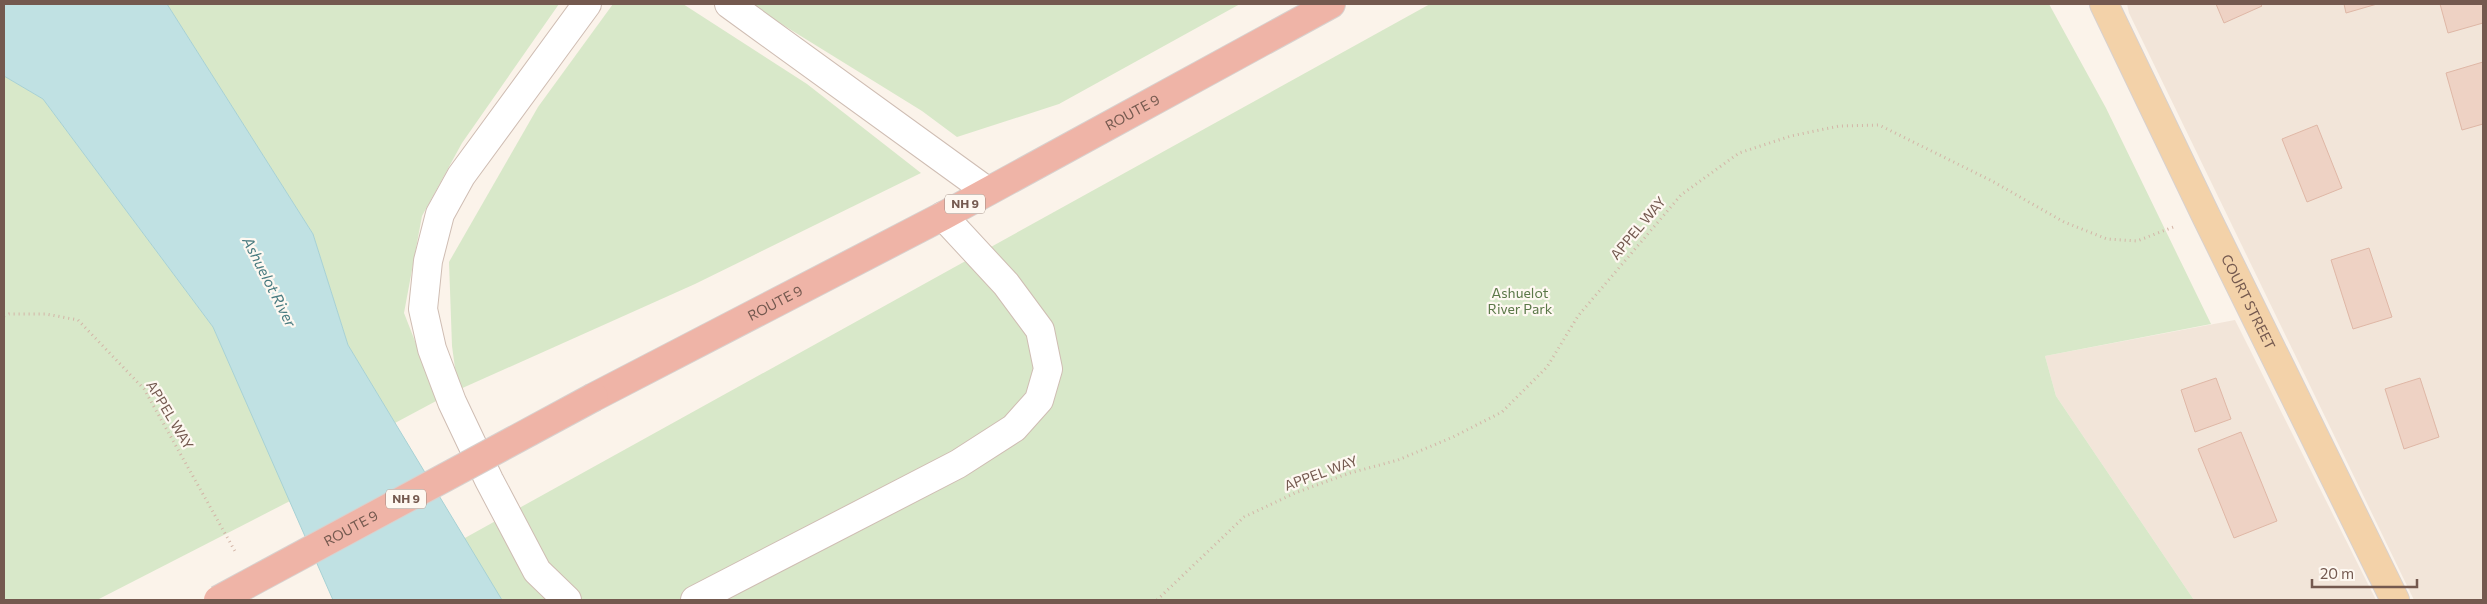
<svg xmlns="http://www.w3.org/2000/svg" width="2487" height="604" viewBox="0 0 2487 604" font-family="Commissioner,sans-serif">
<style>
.residential{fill:#f2e5d9}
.green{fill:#d8e8c9}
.water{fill:#c0e1e3;stroke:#a7d1d4}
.building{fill:#eed2c4;stroke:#dfb7a6}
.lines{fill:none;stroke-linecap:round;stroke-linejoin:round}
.minor-casing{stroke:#cfbdb3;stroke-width:30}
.major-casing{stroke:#d8d1ce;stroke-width:30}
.highway-casing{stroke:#d8d1ce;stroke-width:30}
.path{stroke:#d3b5a7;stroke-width:3;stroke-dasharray:1 4;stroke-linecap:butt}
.minor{stroke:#fff;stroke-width:28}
.major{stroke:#f3d2a9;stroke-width:28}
.highway{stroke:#efb4a7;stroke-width:28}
.highway-bridge-casing{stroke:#d8d1ce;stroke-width:30;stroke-linecap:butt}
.highway-bridge{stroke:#efb4a7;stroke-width:28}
.labels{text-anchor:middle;stroke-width:4.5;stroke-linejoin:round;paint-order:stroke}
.shield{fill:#fef8f1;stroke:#9d8980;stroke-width:1}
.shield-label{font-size:12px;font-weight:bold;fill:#74594f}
.street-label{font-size:14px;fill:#74594f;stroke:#fef8f1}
.park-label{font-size:14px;fill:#5b7848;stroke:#fef8f1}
.water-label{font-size:15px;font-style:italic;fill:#477a7f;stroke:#fef8f1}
</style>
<rect width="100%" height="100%" fill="#fbf3ea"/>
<!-- residential -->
<g class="residential">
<path d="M2127 4H2483V600H2414L2129 13Z"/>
<path d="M2235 320 2376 600H2194L2056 396 2045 356Z"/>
</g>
<!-- green -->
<g class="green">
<path d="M167 4H559L462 143 422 216 404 313 438 400 395 423 348 345 313 234Z"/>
<path d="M613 4H683L807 84 921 173 695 284 458 390 452 346 449 262 538 107Z"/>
<path d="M749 4H1240L1059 104 957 137 922 111Z"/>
<path d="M1430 4H2049L2106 108 2211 324 2045 356 2056 396 2194 600H353Z"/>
<path d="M4 76 43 99 213 327 290 501 97 600H4Z"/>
</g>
<!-- water -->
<path class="water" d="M4 4H167L313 234 348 345 502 600H333L213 327 43 99 4 76Z"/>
<!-- building -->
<g class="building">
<path d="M2216 4H2260L2262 6 2224 23Z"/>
<path d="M2344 4H2377L2346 13Z"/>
<path d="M2440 4H2483V23L2448 33Z"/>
<path d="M2483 62V124L2462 130 2446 73Z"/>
<path d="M2317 125 2342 188 2307 202 2282 139Z"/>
<path d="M2369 248 2392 317 2353 329 2331 260Z"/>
<path d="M2216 378 2231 419 2195 432 2181 390Z"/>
<path d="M2420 378 2439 437 2404 449 2385 389Z"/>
<path d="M2241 432 2277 521 2234 538 2198 449Z"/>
</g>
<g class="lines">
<!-- minor casing -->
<g class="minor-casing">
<g id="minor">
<path d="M729 4 987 191"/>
<path d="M567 600 537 571 489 480 452 402 432 349 423 309 428 261 440 214 461 176 587 4"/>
<path d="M695 600 958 464 1014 428 1039 400 1048 369 1040 330 1006 284 943 216"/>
</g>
</g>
<!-- major casing -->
<g class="major-casing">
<g id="major">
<path id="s1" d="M2104 4 2206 216 2395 600"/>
</g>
</g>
<!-- highway casing -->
<g class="highway-casing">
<g id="highway">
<path id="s2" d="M594 397 943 216 1331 4"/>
</g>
</g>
<!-- path -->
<g class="path">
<path d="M4 316 9 314H46L78 320 144 389 236 553"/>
<path d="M1157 600 1244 517 1295 493 1350 473 1398 460 1453 437 1502 412 1547 367 1578 316 1681 195 1739 153 1791 136 1839 126 1879 125 1992 181 2064 222 2107 239 2137 241 2176 226"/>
</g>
<!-- minor -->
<use href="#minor" class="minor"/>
<!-- major -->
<use href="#major" class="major"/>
<!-- highway -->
<use href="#highway" class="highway"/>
<!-- highway-bridge casing -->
<g class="highway-bridge-casing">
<g id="highway-bridge">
<path id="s3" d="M218 600 594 397"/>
</g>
</g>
<!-- highway-bridge -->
<use href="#highway-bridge" class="highway-bridge"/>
</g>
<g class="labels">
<!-- shield labels -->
<g class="shield">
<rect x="945" y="194.5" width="40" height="19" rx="4"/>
<rect x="386" y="489.5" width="40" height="19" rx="4"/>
</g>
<g class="shield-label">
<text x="965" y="208">NH 9</text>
<text x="406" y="503">NH 9</text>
</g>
<!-- street labels -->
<g class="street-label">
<text dy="5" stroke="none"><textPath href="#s2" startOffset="609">ROUTE 9</textPath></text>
<text transform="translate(1638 228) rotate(-50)" y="5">APPEL WAY</text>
<text dy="5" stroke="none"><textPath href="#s1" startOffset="331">COURT STREET</textPath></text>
<text dy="5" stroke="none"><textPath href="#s2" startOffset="204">ROUTE 9</textPath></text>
<text transform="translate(170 415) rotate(59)" y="5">APPEL WAY</text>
<text transform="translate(1321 473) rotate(-20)" y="5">APPEL WAY</text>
<text dy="5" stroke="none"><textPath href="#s3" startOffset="151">ROUTE 9</textPath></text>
</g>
<!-- park labels -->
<g class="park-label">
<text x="1520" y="298">Ashuelot<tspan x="1520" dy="16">River Park</tspan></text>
</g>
<!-- water labels -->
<g class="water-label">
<text transform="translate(269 282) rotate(63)" y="5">Ashuelot River</text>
</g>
</g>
<!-- border -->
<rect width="2487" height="604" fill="none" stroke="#74594f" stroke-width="10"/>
<!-- scale -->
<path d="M2312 579v8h105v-8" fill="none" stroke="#74594f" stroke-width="2.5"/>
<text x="2320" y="579" font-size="15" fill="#74594f" stroke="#fef8f1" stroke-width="4" paint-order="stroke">20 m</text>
</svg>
